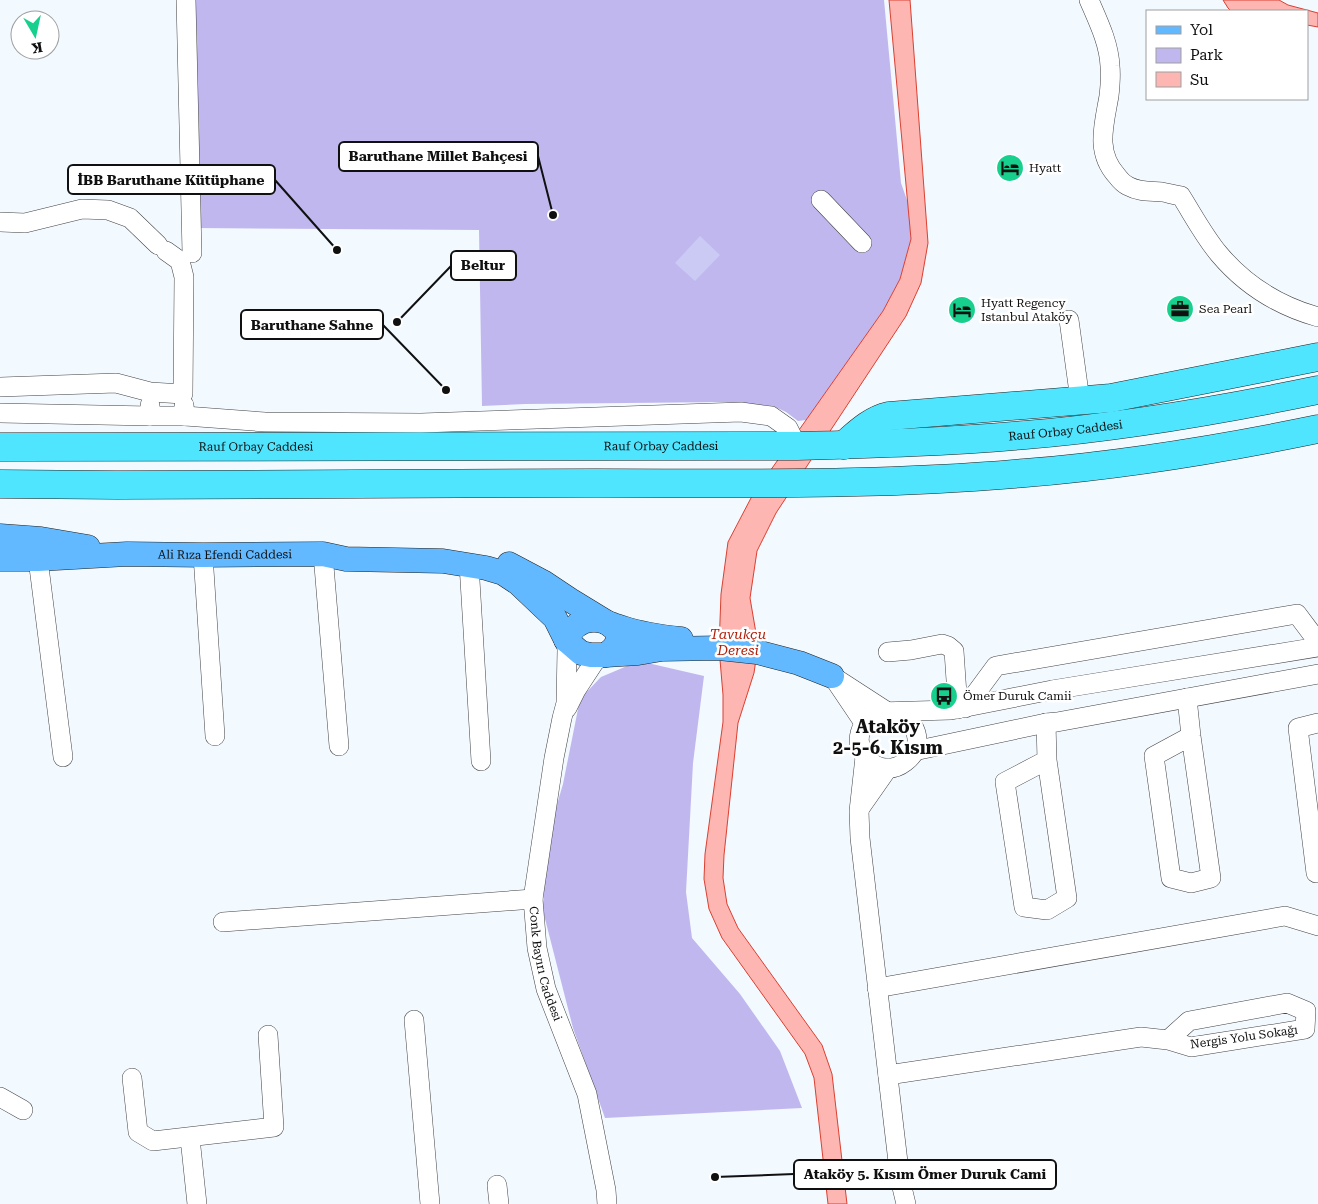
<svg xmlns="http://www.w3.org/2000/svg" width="1318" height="1204" viewBox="0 0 1318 1204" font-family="'Roboto Serif',serif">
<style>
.green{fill:#c0b7ef}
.pitch{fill:#cbcaf5}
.water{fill:#fdb6b1;stroke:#dc3f30}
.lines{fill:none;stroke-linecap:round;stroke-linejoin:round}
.minor-casing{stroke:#434343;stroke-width:20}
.major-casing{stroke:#212121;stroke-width:25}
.highway-casing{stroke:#212121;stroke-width:29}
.minor{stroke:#fff;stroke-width:19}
.major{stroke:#62b9ff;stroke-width:24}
.highway{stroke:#50e5ff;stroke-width:28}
.labels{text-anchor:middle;stroke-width:5;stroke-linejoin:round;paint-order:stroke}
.poi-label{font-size:12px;fill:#101010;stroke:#fff;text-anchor:start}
.street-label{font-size:12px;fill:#101010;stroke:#fff}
.water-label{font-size:14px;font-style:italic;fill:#b11f0a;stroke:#fff}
.district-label{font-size:18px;font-weight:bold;fill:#101010;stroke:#fff}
.leader{fill:none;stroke:#101010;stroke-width:2}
.callout-dot{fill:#101010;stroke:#fff;stroke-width:2}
.callout{fill:#fff;stroke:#101010;stroke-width:2}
.callout-label{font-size:14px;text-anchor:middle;font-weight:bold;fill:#101010}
</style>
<rect width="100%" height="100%" fill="#f2f9ff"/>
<!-- green -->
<g class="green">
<path d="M191 0H884L901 183 908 203 911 239 900 279 883 311 806 420 798 421 786 412 773 406 725 402 525 404 482 406 479 230 197 228Z"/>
<path d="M639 661 704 676 693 763 686 892 692 938 740 994 780 1051 802 1108 605 1118 573 1028 543 911 546 842 563 784 580 699 601 677Z"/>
</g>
<!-- pitch -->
<path class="pitch" d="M700 236 720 255 695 281 675 263Z"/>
<!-- water -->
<g class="water">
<path d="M889 0H910L928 243 921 283 906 316 776 513 757 551 750 598 757 639V652L754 673 738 723 724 855 723 878 727 904 738 928 822 1045 832 1074 847 1204H828L814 1078 805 1054 722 938 709 909 704 879 705 854 723 722V695L719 648 721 594 728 542 751 498 883 311 900 279 911 239Z"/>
<path d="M1223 0H1279L1288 5 1318 13V27L1307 25V11H1231L1228 8Z"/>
</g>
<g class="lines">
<!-- minor casing -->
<g class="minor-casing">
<g id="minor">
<path d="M186 0 192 253"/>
<path d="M1089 0C1098 21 1109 43 1110 66 1111 75 1110 87 1109 96 1104 125 1095 152 1117 176 1120 180 1124 184 1128 186 1139 192 1150 191 1162 192 1168 193 1174 195 1181 196 1193 215 1204 236 1219 254 1245 285 1279 306 1318 317"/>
<path d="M821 200 862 243"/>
<path d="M0 222 25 223 82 209 108 210 130 218 158 245"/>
<path d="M1069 320 1080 400"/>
<path d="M0 387 116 383 150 392 183 394 184 277 180 261 166 251"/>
<path d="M150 405V416H185L184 405"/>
<path d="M0 413 150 416"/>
<path d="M185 416 265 422 421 423 741 412 771 416 788 428 797 446"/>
<path d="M323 554 339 746"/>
<path d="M203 555 215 736"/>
<path d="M38 559 63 757"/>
<path d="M469 564 481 761"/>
<path id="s1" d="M566 640 567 650 566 703 562 718 554 758 533 899 537 948 546 989 587 1094 606 1190 607 1204"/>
<path d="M888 652 911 650 942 644 948 646 954 651 958 709"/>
<path d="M832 676 886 711"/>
<path d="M837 683 864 723"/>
<path d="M1187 698 1191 736 1211 878 1191 883 1171 878 1154 756 1191 736"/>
<path d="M567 708 576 690 595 661 606 655"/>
<path d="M965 708 996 666 1297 614 1318 642"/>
<path d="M898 712C909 719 918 728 917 743 916 750 912 757 905 762 874 786 835 735 879 712L951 710 1052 690 1318 647"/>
<path d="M1046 723 1047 760 1067 898 1047 910 1024 907 1005 782 1047 760"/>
<path d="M1318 723 1298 728 1316 873H1318"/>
<path d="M914 751 1046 723 1057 722 1318 674"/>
<path d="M865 757 859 811 860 838 900 1179 906 1204"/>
<path d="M860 808 888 768"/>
<path d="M223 922 533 899"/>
<path d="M877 988 1285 916 1318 926"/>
<path d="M414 1020 430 1204"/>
<path d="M888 1075 1141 1037 1168 1040 1191 1047 1305 1029 1306 1011 1287 1003 1189 1021 1168 1040"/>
<path d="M132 1078 138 1132 153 1141 274 1127 268 1035"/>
<path d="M0 1097 23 1110"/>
<path d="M190 1138 197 1204"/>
<path d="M497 1185 499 1204"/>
</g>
</g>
<!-- major casing -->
<g class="major-casing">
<g id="major">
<path d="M0 536 41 539 88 547"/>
<path id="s2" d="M0 559H38L127 554 203 555 323 554 346 559 443 561 486 568 503 573 518 583 555 618 566 640 581 653 591 655H606L638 653 662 649 719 648 757 652 799 663 832 676"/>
<path d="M509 564 543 582 570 600 606 622 615 629 619 637 615 647 606 655"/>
<path d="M566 640C571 629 579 620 593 620 603 619 613 626 623 628 641 634 662 637 681 639"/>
</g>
</g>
<!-- highway casing -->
<g class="highway-casing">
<g id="highway">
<path d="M844 445C858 433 871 420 889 416L1111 398 1318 357"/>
<path id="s3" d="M0 447 797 446C873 444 949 442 1025 435 1124 427 1221 410 1318 390"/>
<path d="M0 484 117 485C277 484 436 484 596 483 739 483 882 486 1025 473 1123 465 1221 449 1318 429"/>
</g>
</g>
<!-- minor -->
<use href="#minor" class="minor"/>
<!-- major -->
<use href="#major" class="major"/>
<!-- highway -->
<use href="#highway" class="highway"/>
</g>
<!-- icons -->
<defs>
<g id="hotel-disc" transform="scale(1.4375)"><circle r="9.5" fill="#17d08e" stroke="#fff"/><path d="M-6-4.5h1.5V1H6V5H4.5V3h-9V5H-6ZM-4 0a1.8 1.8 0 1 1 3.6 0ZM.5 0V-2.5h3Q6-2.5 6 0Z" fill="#111"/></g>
<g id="office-disc" transform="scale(1.4375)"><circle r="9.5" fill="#17d08e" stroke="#fff"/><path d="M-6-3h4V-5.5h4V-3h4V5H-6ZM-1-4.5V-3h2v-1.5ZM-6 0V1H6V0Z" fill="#111"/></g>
<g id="bus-disc" transform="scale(1.4375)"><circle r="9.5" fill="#17d08e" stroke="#fff"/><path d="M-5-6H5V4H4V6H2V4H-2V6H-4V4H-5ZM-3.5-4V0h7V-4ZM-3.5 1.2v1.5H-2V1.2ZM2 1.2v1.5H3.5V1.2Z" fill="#111"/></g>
</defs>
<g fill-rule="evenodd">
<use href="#hotel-disc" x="1010" y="168"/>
<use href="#office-disc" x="1180" y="309"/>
<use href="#hotel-disc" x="962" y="310"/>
<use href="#bus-disc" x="944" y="696"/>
</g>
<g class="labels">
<!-- poi labels -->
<g class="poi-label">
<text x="1029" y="172">Hyatt</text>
<text x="981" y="307">Hyatt Regency<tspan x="981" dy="14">Istanbul Ataköy</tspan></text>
<text x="1199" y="313">Sea Pearl</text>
<text x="963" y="700">Ömer Duruk Camii</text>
</g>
<!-- street labels -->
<g class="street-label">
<text dy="4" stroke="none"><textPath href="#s3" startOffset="1066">Rauf Orbay Caddesi</textPath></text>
<text dy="4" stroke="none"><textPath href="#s3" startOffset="256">Rauf Orbay Caddesi</textPath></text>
<text dy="4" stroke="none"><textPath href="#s3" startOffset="661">Rauf Orbay Caddesi</textPath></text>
<text dy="4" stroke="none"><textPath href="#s2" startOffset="225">Ali Rıza Efendi Caddesi</textPath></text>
<text dy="4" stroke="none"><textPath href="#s1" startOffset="328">Conk Bayırı Caddesi</textPath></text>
<text transform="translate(1244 1037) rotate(-8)" y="4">Nergis Yolu Sokağı</text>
</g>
<!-- water labels -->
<g class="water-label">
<text x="738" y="639">Tavukçu<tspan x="738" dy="16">Deresi</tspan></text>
</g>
<!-- district labels -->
<g class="district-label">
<text x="888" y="733">Ataköy<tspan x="888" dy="21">2-5-6. Kısım</tspan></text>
</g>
</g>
<!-- callouts -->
<path class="leader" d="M553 215L538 156M337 250L275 180M397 322L451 266M446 390L383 325M715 1177L794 1174"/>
<g class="callout-dot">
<circle cx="553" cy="215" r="5"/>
<circle cx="337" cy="250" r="5"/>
<circle cx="397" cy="322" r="5"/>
<circle cx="446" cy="390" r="5"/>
<circle cx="715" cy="1177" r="5"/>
</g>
<g class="callout">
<rect x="339" y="142" width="199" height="29" rx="5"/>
<rect x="68" y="165" width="207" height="29" rx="5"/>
<rect x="451" y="251" width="65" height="29" rx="5"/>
<rect x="241" y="310" width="142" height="29" rx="5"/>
<rect x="794" y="1160" width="262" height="29" rx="5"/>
</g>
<g class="callout-label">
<text x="438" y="161">Baruthane Millet Bahçesi</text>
<text x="171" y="185">İBB Baruthane Kütüphane</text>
<text x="483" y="270">Beltur</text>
<text x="312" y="330">Baruthane Sahne</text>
<text x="925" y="1179">Ataköy 5. Kısım Ömer Duruk Cami</text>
</g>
<!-- legend -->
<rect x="1146" y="10" width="162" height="90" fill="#ffffff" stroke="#9f9f9f"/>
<rect x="1156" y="26" width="25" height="8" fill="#62b9ff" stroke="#9f9f9f"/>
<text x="1190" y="35" font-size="15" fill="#101010">Yol</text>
<rect x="1156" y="48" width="25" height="15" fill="#c0b7ef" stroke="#9f9f9f"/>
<text x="1190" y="60" font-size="15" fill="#101010">Park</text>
<rect x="1156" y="72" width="25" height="15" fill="#fdb6b1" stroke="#9f9f9f"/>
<text x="1190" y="85" font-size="15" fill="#101010">Su</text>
<!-- north arrow -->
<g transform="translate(35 35) rotate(171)"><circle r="24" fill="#ffffff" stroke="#9f9f9f"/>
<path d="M0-4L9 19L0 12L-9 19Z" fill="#17d08e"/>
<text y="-8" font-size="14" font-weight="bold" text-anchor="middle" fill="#101010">K</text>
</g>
</svg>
